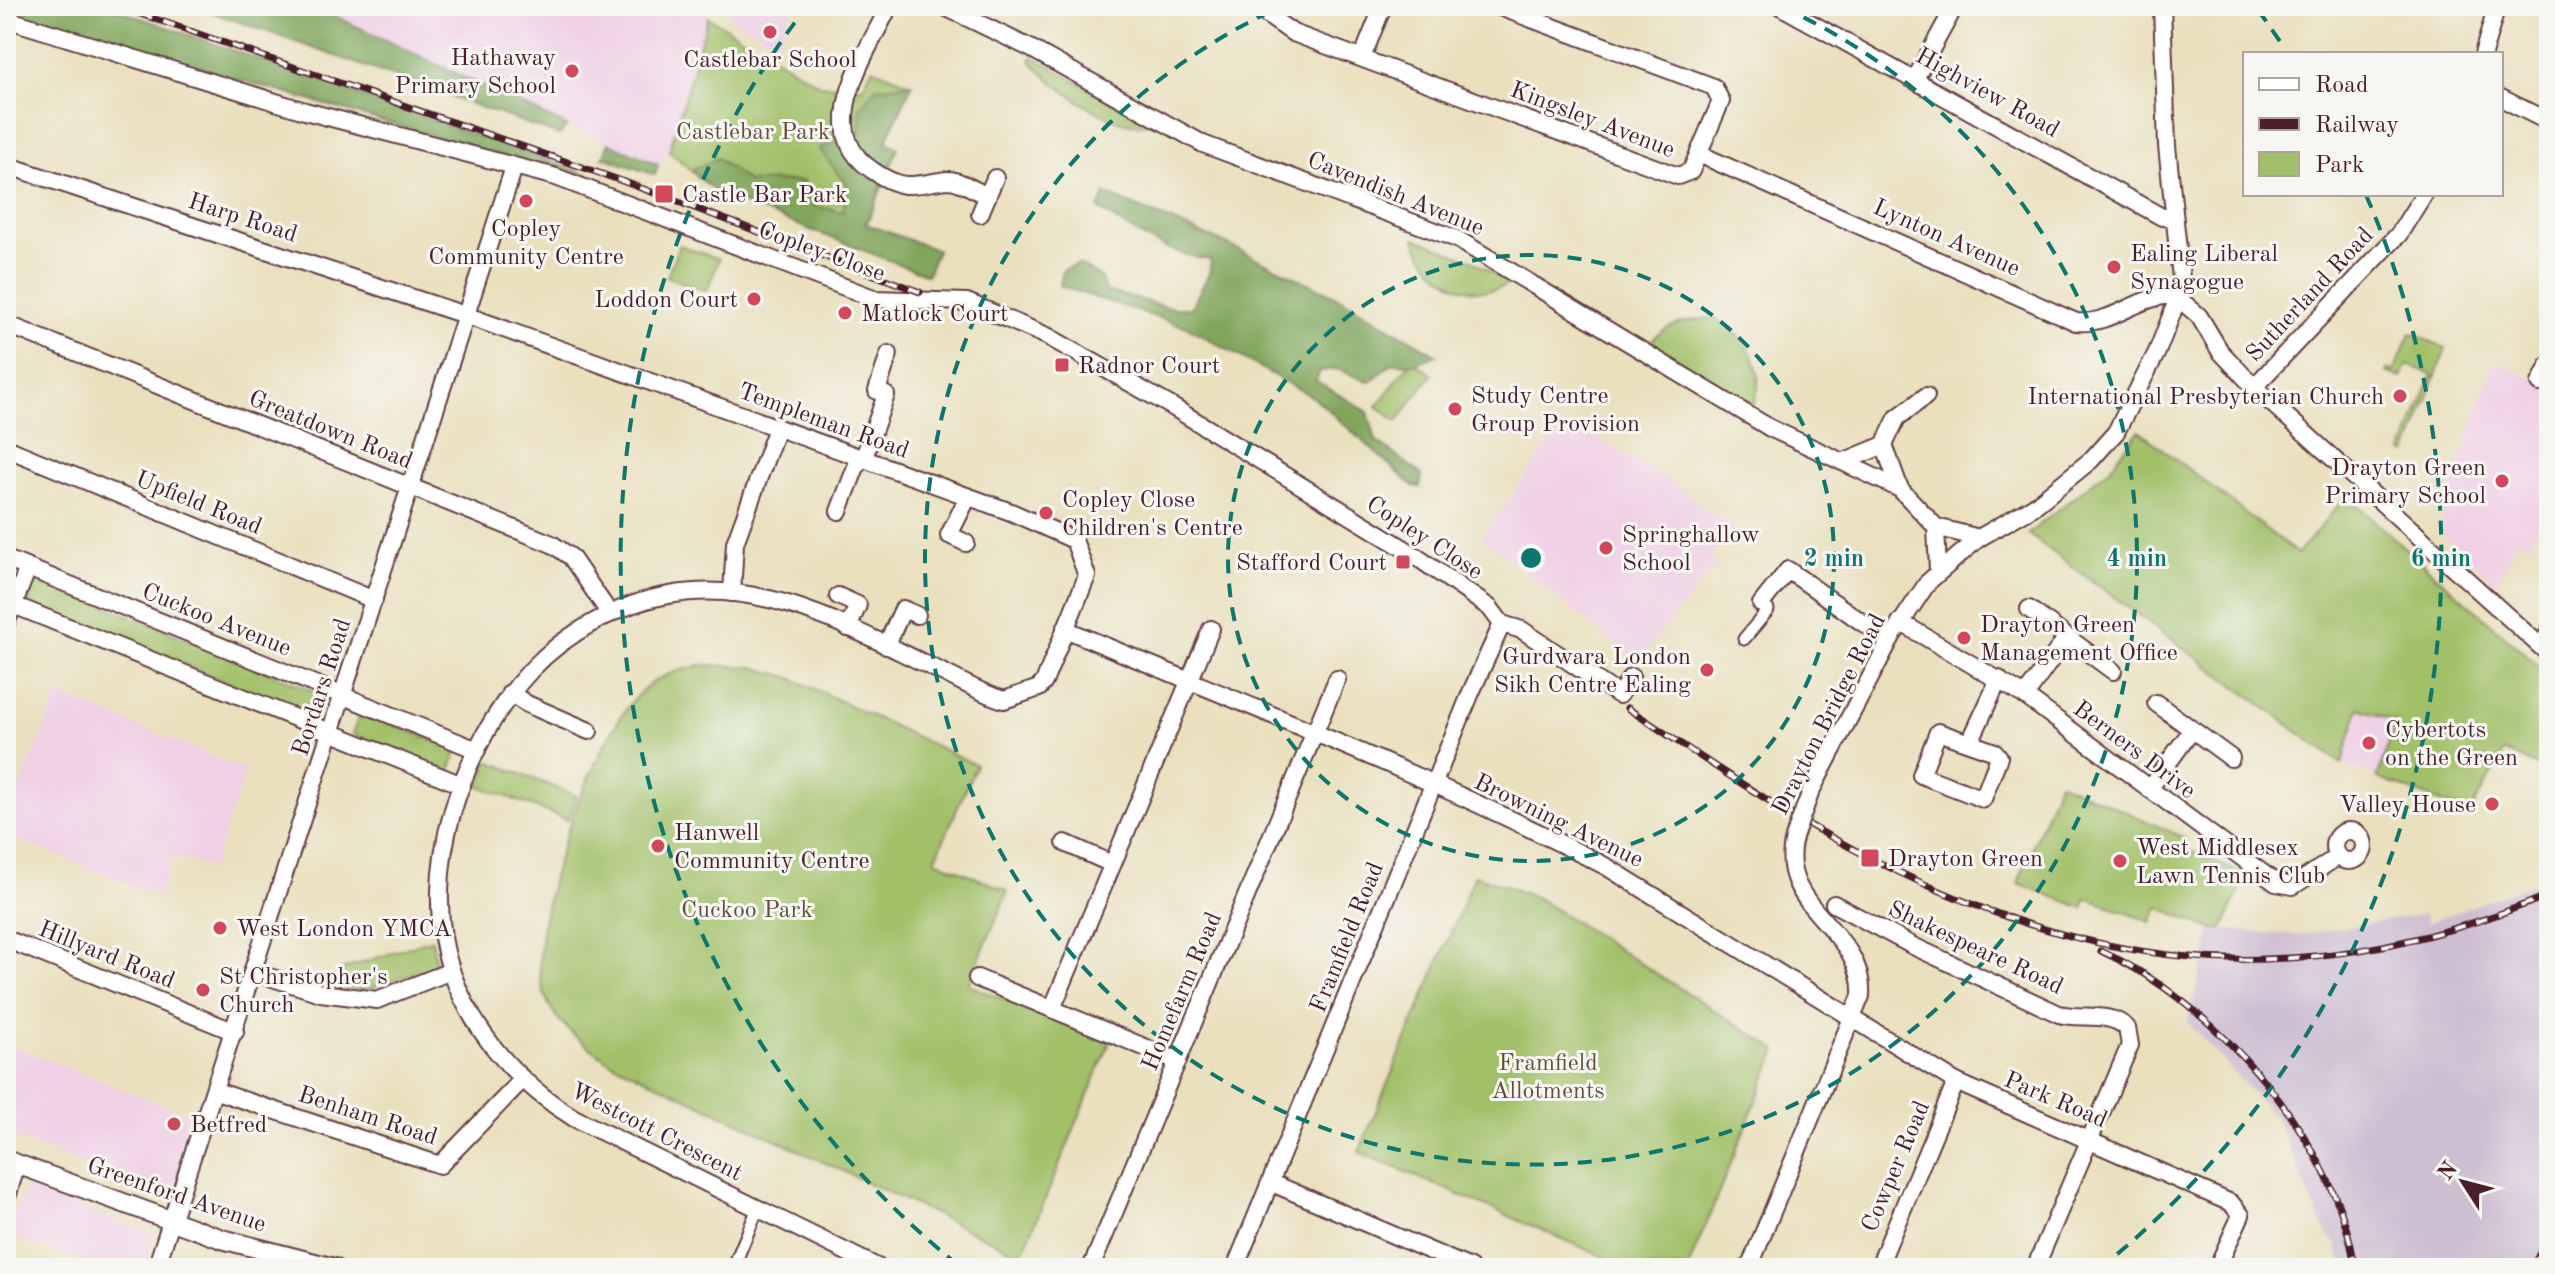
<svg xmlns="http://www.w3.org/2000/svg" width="2555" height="1274" viewBox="0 0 2555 1274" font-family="'Old Standard TT',serif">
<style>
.built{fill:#f0d0e5}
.industrial{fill:#cebed2}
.green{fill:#a1c068;stroke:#76704a;stroke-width:2}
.forest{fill:#80a65c;stroke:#656244;stroke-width:2}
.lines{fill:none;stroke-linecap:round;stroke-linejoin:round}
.pedestrian-casing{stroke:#623c41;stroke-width:15}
.minor-casing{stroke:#623c41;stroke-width:20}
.tertiary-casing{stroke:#623c41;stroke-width:22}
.pedestrian{stroke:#fff;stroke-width:11}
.minor{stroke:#fff;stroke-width:16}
.tertiary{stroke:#fff;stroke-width:18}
.rail-casing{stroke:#4a1f2b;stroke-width:7}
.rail{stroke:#f6f6f2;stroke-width:4;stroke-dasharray:12;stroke-linecap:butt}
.minor-bridge-casing{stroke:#623c41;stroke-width:20;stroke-linecap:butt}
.minor-bridge{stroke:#fff;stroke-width:16}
.ring{fill:none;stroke:#0f766e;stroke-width:4;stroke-dasharray:14 10}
.poi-dot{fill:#d1495b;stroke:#f6f6f2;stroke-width:3}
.labels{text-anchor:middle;stroke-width:6;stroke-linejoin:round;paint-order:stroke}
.poi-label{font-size:24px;fill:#4a1f2b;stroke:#f6f6f2;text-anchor:start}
.street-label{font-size:24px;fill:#4a1f2b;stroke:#f6f6f2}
.park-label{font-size:24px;fill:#644f3d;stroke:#f6f6f2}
.centre{fill:#0f766e;stroke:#f6f6f2;stroke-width:4}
.ring-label{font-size:24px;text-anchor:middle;font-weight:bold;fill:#0f766e;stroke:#f6f6f2;stroke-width:6;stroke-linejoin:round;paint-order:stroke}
</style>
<rect width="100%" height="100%" fill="#f6f6f2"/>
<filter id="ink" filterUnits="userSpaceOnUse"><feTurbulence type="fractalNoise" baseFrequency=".0125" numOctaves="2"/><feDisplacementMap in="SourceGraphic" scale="16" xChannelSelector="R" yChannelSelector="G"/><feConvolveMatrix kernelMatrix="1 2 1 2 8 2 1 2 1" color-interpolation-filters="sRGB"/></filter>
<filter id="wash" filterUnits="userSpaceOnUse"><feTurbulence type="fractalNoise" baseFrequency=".006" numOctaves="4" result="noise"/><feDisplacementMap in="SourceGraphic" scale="32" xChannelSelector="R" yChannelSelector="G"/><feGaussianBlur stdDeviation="1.8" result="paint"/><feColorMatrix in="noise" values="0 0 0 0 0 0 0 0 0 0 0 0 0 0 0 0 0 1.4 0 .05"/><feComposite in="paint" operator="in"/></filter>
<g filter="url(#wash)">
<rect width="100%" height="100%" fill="#eae0be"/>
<!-- built -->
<g class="built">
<path d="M314 6H697L708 17 669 151 658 164 567 126Z"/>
<path d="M725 6H794L778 43 732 19Z"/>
<path d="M2494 360 2549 387V502L2530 543 2518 538 2497 585 2438 530Z"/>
<path d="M1586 432 1683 489 1703 510 1734 526 1710 559 1717 564 1637 661 1481 537 1555 436Z"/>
<path d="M58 694 246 770 212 868 173 856 159 896 6 835V822Z"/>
<path d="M2359 708 2396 722 2377 778 2342 764Z"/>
<path d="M13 1046 193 1117 196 1124 175 1187 165 1194 6 1135V1065Z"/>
<path d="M28 1189 154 1234 145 1268H102L7 1235 23 1192Z"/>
</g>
<!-- industrial -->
<path class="industrial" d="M2549 878V1268H2343L2336 1242 2328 1237 2275 1117 2187 1022 2212 929 2300 935 2424 914 2426 923Z"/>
<!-- green -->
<g class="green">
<path d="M708 17 820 85 863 87 872 68 912 84 886 142 898 148 857 247 718 194 669 151Z"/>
<path d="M1032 56 1149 123C1116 133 1052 86 1031 61Z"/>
<path d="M1415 238 1471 260 1510 283C1471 306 1428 277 1415 238Z"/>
<path d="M679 245 719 259 707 291 667 277Z"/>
<path d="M1714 318C1745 336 1770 367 1753 404L1648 344C1666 324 1688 319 1714 318Z"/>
<path d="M2411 333 2446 348 2407 454 2402 452 2432 374 2407 365 2402 378 2386 372 2388 369 2394 372Z"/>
<path d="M1412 360 1432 375 1397 421 1377 406Z"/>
<path d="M2139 431 2298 554 2346 496 2549 675V771L2504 751 2470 813 2377 778 2396 722 2359 708 2342 764 2028 534 2108 470Z"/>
<path d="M37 578 324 695 315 718 28 602Z"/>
<path d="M701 665 753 667 789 677 976 765 935 860 1008 891 968 985 1110 1042 1022 1255 610 1062C581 1042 547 1019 541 981 530 911 590 749 636 697 653 677 676 671 701 665Z"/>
<path d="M361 712 458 750 449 773 352 734Z"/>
<path d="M488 761 577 796 568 820 479 786Z"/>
<path d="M2059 782 2185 838 2182 848 2246 875 2223 929H2212L2158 907 2151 922 2087 898 2083 908 2018 883Z"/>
<path d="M1475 875 1537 898 1777 1050 1688 1268H1630L1359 1152Z"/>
<path d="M432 939 436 966 364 990 338 987 344 969Z"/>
</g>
<!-- forest -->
<g class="forest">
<path d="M6 6H107L589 175 586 180 88 36Z"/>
<path d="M194 6H314L567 126 559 135Z"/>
<path d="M912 84 886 142 898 148 866 224 937 250 927 275 718 194 691 171 717 158 748 182 803 181 814 206 843 212 847 185 819 149 860 131V108L875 88Z"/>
<path d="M609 143 658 164 655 175 603 157Z"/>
<path d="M1105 194 1222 242 1341 299 1437 355 1413 364 1392 363 1370 382 1337 369 1320 371 1316 381 1368 412 1376 441 1422 475 1420 487 1413 486 1316 399 1187 327 1060 286 1063 270 1079 264 1101 278 1106 292C1133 295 1164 311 1191 308L1209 274 1211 260C1169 255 1134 233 1099 209Z"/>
</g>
</g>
<g filter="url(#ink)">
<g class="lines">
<!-- pedestrian casing -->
<g class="pedestrian-casing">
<g id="pedestrian">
<path d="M1744 639 1768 610 1761 604"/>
<path d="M733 1268 758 1208"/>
</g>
</g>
<!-- minor casing -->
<g class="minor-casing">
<g id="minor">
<path d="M889 6C867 54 812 130 872 170 882 177 892 183 905 185 920 186 933 181 948 180 960 180 976 191 987 196"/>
<path d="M943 6 1030 48 1203 144 1457 239 1770 428 1900 489 1936 527 1938 571"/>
<path d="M1254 6 1293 33 1678 176 1691 171 1721 101 1714 87 1497 6"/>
<path d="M1780 6 2162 217H2173"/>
<path d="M6 19 305 111 556 177 876 299 967 302 1047 336 1171 406 1408 551 1490 608 1502 624 1522 630 1619 695 1631 677"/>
<path d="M2483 54 2497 6"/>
<path d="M1362 58 1383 6"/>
<path d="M1915 79 1955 6"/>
<path d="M2501 98 2549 122"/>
<path d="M1699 154 2076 322C2114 326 2141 291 2179 296"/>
<path d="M6 165 465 315 1011 512 1074 540 1087 576 1044 682 1039 688 1004 700C982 694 959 680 938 670 853 630 766 577 669 595 620 603 566 633 532 669 462 743 417 873 452 973 474 1035 519 1084 574 1118L879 1268"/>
<path d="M980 214 995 178"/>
<path d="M2178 298 2199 316 2220 351 2254 387 2549 654"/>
<path d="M6 324 552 544 571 557 610 614"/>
<path d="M2540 383 2549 365"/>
<path d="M2254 387 2399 234 2424 194"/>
<path d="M1884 445 1900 489"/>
<path d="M6 448 374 600"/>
<path d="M863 460 886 395 877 391 889 354"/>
<path d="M1845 461 1884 445 1897 418 1926 396"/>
<path d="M839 511 859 459"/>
<path d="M1936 527 1979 538"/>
<path d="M966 543 949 535 968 497"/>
<path d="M6 559 477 750"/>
<path d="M732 593 735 543 777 428"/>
<path d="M838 596 858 605 848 628"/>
<path d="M6 602 462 785"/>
<path d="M1761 604 1788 570 1863 623 1891 638"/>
<path d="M2029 609 2113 671"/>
<path d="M1900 622 2025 696 2276 883 2293 886 2337 857"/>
<path d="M6 623 28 568"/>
<path d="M1065 629C1247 706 1432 776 1607 867L1956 1082 2231 1203 2241 1215 2217 1268"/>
<path d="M886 646 903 609 917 615"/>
<path d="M2542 647 2549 632"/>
<path d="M510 693 527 704 589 731"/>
<path d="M2025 696 2067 637"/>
<path d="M2156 703 2231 758"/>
<path d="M1938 732 1995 752 1999 757 1983 799 1921 775Z"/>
<path d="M1970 742 1999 679"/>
<path d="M2149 789 2192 730"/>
<path d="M1811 791 1891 638 1928 582 1979 538 2033 507 2091 460 2116 432 2157 352 2178 298 2181 278 2167 146 2162 6"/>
<circle cx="2349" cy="846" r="15"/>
<path d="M1065 843 1112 864"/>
<path d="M1834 904 1913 946 2059 1014C2081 1020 2110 1011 2127 1028L2130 1045 2035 1268"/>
<path d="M6 939 235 1032"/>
<path d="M253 972 321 993 377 1000 451 971"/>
<path d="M977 978 1178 1061"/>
<path d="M1052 1009 1211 629"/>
<path d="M216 1091 440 1165 522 1080"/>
<path d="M1272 1183 1470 1268"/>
<path d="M6 1200 17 1164"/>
<path d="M156 1268 514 167"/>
<path d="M1091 1268 1337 679"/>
<path d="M1235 1268 1472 690 1502 624"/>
<path d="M1749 1268 1861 996C1866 927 1767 907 1797 829"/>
<path d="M1878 1268 1956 1082"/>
</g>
</g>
<!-- tertiary casing -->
<g class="tertiary-casing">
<path id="tertiary" d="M6 1160 222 1239 334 1268"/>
</g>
<!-- pedestrian -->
<use href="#pedestrian" class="pedestrian"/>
<!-- minor -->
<use href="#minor" class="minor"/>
<!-- tertiary -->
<use href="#tertiary" class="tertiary"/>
<!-- rail casing -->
<g class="rail-casing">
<g id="rail">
<path d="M118 6 622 181 920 292"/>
<path d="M1627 708C1694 752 1761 799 1831 837 2073 971 2289 1002 2549 895"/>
<path d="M2101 951C2215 1002 2338 1142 2355 1268"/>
<path d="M2532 1268 2549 1236"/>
<path d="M2549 1268V1267"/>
</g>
</g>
<!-- rail -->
<use href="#rail" class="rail"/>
<!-- minor-bridge casing -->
<g class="minor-bridge-casing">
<path id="minor-bridge" d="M1797 829 1811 791"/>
</g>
<!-- minor-bridge -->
<use href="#minor-bridge" class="minor-bridge"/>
</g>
</g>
<!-- distance rings -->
<g class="ring">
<circle cx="1531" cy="558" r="303"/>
<path d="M1782 7A606 606 0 1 1 1280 7"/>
<path d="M958 1265A910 910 0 0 1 804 10M2258 10A910 910 0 0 1 2285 49M2366 195A910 910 0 0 1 2104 1265"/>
</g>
<!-- markers -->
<g class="poi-dot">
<circle cx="770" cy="32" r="8"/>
<circle cx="572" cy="71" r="8"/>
<rect x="654" y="184" width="20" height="20" rx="4"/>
<circle cx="526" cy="201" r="8"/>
<circle cx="2114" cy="267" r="8"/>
<circle cx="754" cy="299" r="8"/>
<circle cx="845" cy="313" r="8"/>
<rect x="1054" y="357" width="16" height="16" rx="4"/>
<circle cx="2400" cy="396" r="8"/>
<circle cx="1455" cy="409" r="8"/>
<circle cx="2502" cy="481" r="8"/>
<circle cx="1046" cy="513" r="8"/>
<circle cx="1606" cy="548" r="8"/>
<rect x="1395" y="554" width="16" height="16" rx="4"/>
<circle cx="1964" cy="638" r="8"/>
<circle cx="1707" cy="670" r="8"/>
<circle cx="2369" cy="743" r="8"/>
<circle cx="2492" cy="804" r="8"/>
<circle cx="658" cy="846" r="8"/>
<rect x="1860" y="848" width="20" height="20" rx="4"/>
<circle cx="2120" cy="861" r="8"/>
<circle cx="220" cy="928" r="8"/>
<circle cx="203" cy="990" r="8"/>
<circle cx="174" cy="1124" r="8"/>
</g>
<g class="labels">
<!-- poi labels -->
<g class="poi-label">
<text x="556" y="65" text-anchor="end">Hathaway<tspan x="556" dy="28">Primary School</tspan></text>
<text x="770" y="67" text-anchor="middle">Castlebar School</text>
<text x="682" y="202">Castle Bar Park</text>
<text x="526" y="236" text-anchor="middle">Copley<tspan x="526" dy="28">Community Centre</tspan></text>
<text x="2130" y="261">Ealing Liberal<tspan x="2130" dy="28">Synagogue</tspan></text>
<text x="738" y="307" text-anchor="end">Loddon Court</text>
<text x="861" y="321">Matlock Court</text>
<text x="1078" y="373">Radnor Court</text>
<text x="1471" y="403">Study Centre<tspan x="1471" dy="28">Group Provision</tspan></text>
<text x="2384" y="404" text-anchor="end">International Presbyterian Church</text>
<text x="2486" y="475" text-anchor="end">Drayton Green<tspan x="2486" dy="28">Primary School</tspan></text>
<text x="1062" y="507">Copley Close<tspan x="1062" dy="28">Children's Centre</tspan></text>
<text x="1622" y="542">Springhallow<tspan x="1622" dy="28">School</tspan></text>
<text x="1387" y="570" text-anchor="end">Stafford Court</text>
<text x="1980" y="632">Drayton Green<tspan x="1980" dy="28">Management Office</tspan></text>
<text x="1691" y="664" text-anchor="end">Gurdwara London<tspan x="1691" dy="28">Sikh Centre Ealing</tspan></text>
<text x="2385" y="737">Cybertots<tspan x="2385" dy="28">on the Green</tspan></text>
<text x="2476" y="812" text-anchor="end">Valley House</text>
<text x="674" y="840">Hanwell<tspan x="674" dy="28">Community Centre</tspan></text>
<text x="2136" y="855">West Middlesex<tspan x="2136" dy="28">Lawn Tennis Club</tspan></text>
<text x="1888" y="866">Drayton Green</text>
<text x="236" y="936">West London YMCA</text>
<text x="219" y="984">St Christopher's<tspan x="219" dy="28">Church</tspan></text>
<text x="190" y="1132">Betfred</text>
</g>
<!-- street labels -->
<g class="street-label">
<text transform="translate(1988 92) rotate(29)" y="8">Highview Road</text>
<text transform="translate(1593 119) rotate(21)" y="8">Kingsley Avenue</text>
<text transform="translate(1396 193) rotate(22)" y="8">Cavendish Avenue</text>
<text transform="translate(243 217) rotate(18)" y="8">Harp Road</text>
<text transform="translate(1947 237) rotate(24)" y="8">Lynton Avenue</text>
<text transform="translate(822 251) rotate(20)" y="8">Copley Close</text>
<text transform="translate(2309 294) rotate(-47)" y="8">Sutherland Road</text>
<text transform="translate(824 420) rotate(20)" y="8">Templeman Road</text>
<text transform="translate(331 429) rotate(22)" y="8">Greatdown Road</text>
<text transform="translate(199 502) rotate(22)" y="8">Upfield Road</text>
<text transform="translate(1425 537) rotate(33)" y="8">Copley Close</text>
<text transform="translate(217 619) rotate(22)" y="8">Cuckoo Avenue</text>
<text transform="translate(321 687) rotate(-72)" y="8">Bordars Road</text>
<text transform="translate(1828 714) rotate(-63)" y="8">Drayton Bridge Road</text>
<text transform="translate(2135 749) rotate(37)" y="8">Berners Drive</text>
<text transform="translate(1559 820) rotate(26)" y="8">Browning Avenue</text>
<text transform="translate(1346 937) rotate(-68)" y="8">Framfield Road</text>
<text transform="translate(1976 947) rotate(25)" y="8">Shakespeare Road</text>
<text transform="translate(107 954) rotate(22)" y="8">Hillyard Road</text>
<text transform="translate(1181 991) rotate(-67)" y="8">Homefarm Road</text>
<text transform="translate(2056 1099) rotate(23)" y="8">Park Road</text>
<text transform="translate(368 1115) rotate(18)" y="8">Benham Road</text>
<text transform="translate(657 1131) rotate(27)" y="8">Westcott Crescent</text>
<text transform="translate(1895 1166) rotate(-67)" y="8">Cowper Road</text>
<text transform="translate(177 1194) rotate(19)" y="8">Greenford Avenue</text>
</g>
<!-- park labels -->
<g class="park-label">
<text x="753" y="139">Castlebar Park</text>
<text x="747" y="917">Cuckoo Park</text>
<text x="1548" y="1070">Framfield<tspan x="1548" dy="28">Allotments</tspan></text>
</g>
</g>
<circle cx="1531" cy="558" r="12" class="centre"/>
<g class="ring-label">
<text x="1834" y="566">2 min</text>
<text x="2137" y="566">4 min</text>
<text x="2441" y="566">6 min</text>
</g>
<!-- margin -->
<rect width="2555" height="1274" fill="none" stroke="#f6f6f2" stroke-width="32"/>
<!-- legend -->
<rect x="2243" y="52" width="260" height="144" fill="#f6f6f2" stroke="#b1a0a2" stroke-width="2"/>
<rect x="2259" y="78" width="40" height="12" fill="#ffffff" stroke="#b1a0a2" stroke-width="2"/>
<text x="2315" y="92" font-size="24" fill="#4a1f2b">Road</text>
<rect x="2259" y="118" width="40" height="12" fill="#4a1f2b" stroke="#b1a0a2" stroke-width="2"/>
<text x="2315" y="132" font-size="24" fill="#4a1f2b">Railway</text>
<rect x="2259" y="152" width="40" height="24" fill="#a1c068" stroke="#b1a0a2" stroke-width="2"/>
<text x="2315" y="172" font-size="24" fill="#4a1f2b">Park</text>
<!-- north arrow -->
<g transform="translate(2463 1182) rotate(306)" stroke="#f6f6f2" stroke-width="6" paint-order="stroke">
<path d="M0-6L14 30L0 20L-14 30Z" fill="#4a1f2b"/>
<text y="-12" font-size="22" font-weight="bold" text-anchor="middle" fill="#4a1f2b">N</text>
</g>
</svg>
